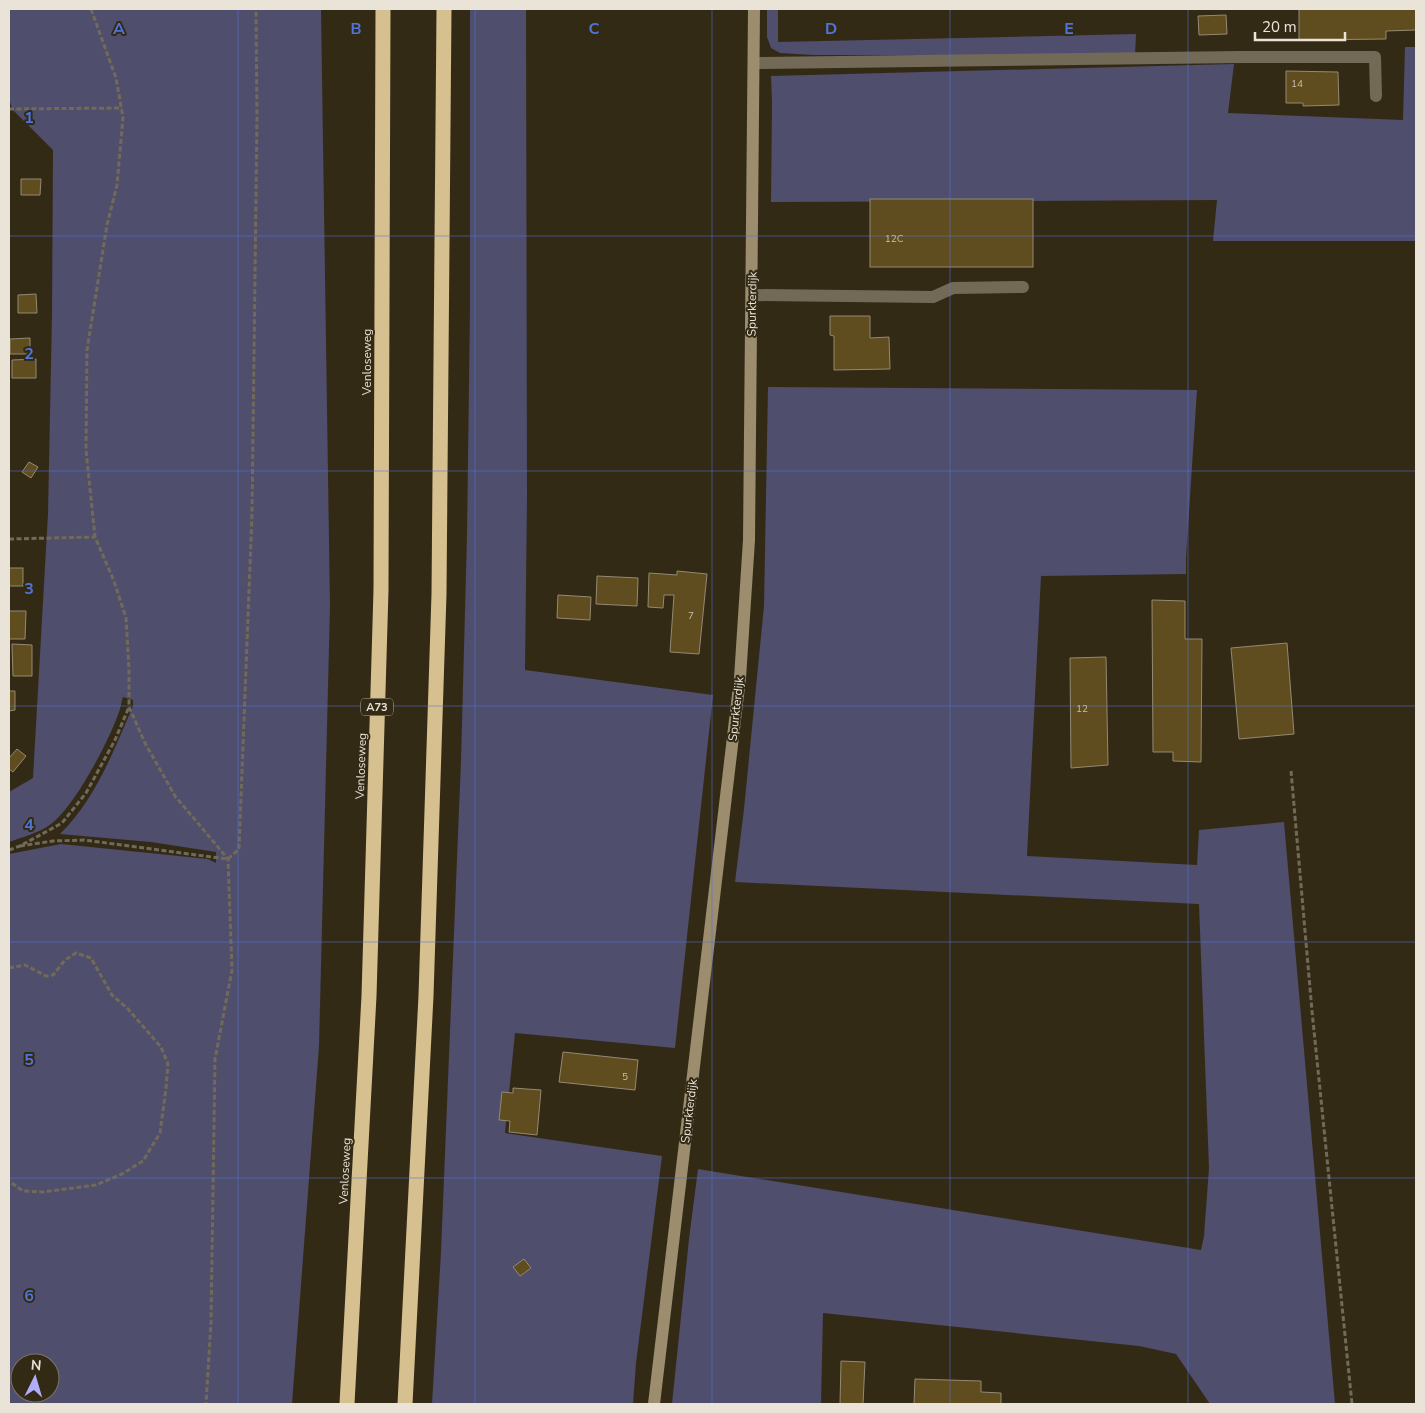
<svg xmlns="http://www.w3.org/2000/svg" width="1425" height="1413" viewBox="0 0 1425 1413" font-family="'Nunito Sans',sans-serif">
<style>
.green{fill:#4f4e6d;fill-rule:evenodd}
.building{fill:#604d1f;stroke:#948972}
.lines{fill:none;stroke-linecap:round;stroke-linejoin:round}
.path{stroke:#726a59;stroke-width:3;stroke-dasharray:5 2.5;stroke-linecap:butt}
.lane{stroke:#726a57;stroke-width:12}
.street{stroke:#726a57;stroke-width:12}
.secondary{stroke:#9b8d6e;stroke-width:12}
.highway{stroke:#d6c090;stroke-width:15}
.grid{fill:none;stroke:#5074d8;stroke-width:1;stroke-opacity:0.55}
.labels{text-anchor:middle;stroke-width:4;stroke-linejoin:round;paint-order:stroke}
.number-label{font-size:10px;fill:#c8beaa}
.shield{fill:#332a16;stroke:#b3ac9e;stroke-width:1}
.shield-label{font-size:11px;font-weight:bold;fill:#eae4d8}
.street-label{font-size:12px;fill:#eae4d8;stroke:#332a16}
.grid-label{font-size:16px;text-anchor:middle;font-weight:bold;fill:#5074d8;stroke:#332a16;stroke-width:4;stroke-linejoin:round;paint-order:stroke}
</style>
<rect width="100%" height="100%" fill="#332a16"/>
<!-- green -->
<g class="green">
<path d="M9 9H321L330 607 319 1046 292 1404H9V854L61 844 208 859 216 863V852L151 842 60 834C95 800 114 750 133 706V700L123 697C121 702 121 707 119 712 109 741 75 806 51 824 39 833 23 837 9 842V792L33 778 48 514 52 314 53 150 12 109 9 98ZM20 1363H50V1393H20Z"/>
<path d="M470 9H526L527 497 525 670 713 695 675 1048 515 1033 505 1133 662 1156 636 1363 633 1404H432L441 1252 461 761 467 536 470 308Z"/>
<path d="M767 9H778V42L1136 34 1135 55H813L780 53 771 48 767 37Z"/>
<path d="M1405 47H1416V241H1213L1217 200 771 202 772 102 771 76 1234 64 1228 113 1403 120Z"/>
<path d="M768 387 1197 390 1186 558V574L1041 576 1027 856 1197 865 1199 830 1284 822 1335 1404H1210L1176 1354 1139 1346 823 1313 821 1404H672L689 1239 698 1169 1201 1250 1204 1236 1209 1168 1199 904 735 882 744 809 764 606Z"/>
</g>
<!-- building -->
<g class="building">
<path d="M1299 9H1416V30L1386 31V39L1299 40Z"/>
<path d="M1226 15 1227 34 1199 35 1198 16Z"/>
<path d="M1286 71 1338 72 1339 105 1303 106V103H1286Z"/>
<path d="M21 179H41L40 195H21Z"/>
<rect x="870" y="199" width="163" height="68"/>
<path d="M36 294 37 313H18V295Z"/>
<path d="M830 316H870V338L889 337 890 369 834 370V336L830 335Z"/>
<path d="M30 338V354H10V339Z"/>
<path d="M36 359V378H12V360Z"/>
<path d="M29 462 38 467 31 478 22 472Z"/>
<rect x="9" y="568" width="14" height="18"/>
<path d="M677 571 707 574 699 654 670 652 674 595H664L663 608 648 607 649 573 677 575Z"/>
<path d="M597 576 638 578 637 606 596 604Z"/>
<path d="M558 595 591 597 590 620 557 618Z"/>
<path d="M1152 600 1185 601V639H1202L1201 762 1173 761V752H1153Z"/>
<path d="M9 611H26L25 639H9Z"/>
<path d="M1287 643 1294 734 1239 739 1231 648Z"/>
<path d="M12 644 32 645V676H13Z"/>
<path d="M1106 657 1108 765 1071 768 1070 658Z"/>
<path d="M9 691H15V710L9 711Z"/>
<path d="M17 749 26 756 13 772 9 769V758Z"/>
<path d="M563 1052 638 1060 635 1090 559 1082Z"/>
<path d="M513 1088 541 1090 537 1135 509 1132 510 1121 499 1120 502 1092 513 1093Z"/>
<path d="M524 1259 531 1268 520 1276 513 1267Z"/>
<path d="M841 1361 865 1362 863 1404H840Z"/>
<path d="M915 1379 981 1381V1392L1001 1393V1404H914Z"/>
</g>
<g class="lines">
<!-- path -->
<g class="path">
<path d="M91 9 116 78 123 117 117 185 107 225 87 350 86 450 95 537 114 581 126 618 129 669V707L145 743 175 796 228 859 232 970 215 1059 211 1322 206 1404"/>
<path d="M9 109 122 108"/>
<path d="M9 539 95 537"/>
<path d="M1291 771 1312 1011 1352 1404"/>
<path d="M20 846 53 841 84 840 227 859"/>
<path d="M9 850 20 846 62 823 86 793 115 740 129 707"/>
<path d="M228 859 239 849 252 514 257 116 256 9"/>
<path d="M9 968 25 965 46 976 53 975 65 960 76 953 91 958 112 995 128 1009 161 1047 168 1064 166 1088 160 1133 143 1161 122 1174 96 1185 43 1192 23 1191 9 1181"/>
</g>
<!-- lane -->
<g class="lane">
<path d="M1241 57H1375L1376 96"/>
<path d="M752 295 933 297 953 288 1023 287"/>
</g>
<!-- street -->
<path class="street" d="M754 63 1241 57"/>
<!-- secondary -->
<path class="secondary" d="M654 1404 740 678 749 540 754 9"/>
<!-- highway -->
<g class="highway">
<path d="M347 1404 369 996 381 590 383 9"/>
<path d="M405 1404 426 996 439 594 444 9"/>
</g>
</g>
<!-- grid -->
<path class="grid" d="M238 9V1404M475 9V1404M712 9V1404M950 9V1404M1188 9V1404M9 236H1416M9 471H1416M9 706H1416M9 942H1416M9 1178H1416"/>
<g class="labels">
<!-- number labels -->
<g class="number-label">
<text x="1297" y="87">14</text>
<text x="894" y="242">12C</text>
<text x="691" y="619">7</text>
<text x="1082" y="712">12</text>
<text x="625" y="1080">5</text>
</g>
<!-- shield labels -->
<rect class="shield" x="361" y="698.5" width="32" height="17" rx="4"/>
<g class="shield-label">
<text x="377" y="711">A73</text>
</g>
<!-- street labels -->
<g class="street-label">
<text transform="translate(752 304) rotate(-89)" y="4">Spurkterdijk</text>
<text transform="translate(367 362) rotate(-90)" y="4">Venloseweg</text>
<text transform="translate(736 709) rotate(-84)" y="4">Spurkterdijk</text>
<text transform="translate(361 766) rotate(-88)" y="4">Venloseweg</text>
<text transform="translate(689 1111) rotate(-83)" y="4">Spurkterdijk</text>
<text transform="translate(345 1171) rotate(-87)" y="4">Venloseweg</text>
</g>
</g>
<g class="grid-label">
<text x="119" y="34">A</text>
<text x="356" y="34">B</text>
<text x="594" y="34">C</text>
<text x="831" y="34">D</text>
<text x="1069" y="34">E</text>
<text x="29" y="123">1</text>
<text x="29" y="359">2</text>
<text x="29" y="594">3</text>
<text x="29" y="830">4</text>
<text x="29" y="1065">5</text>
<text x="29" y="1301">6</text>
</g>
<!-- border -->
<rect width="1425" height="1413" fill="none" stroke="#eae4d8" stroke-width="20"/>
<!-- north arrow -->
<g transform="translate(35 1378) rotate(5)"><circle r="24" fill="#332a16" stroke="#7c7464"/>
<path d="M0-4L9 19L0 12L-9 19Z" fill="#b1adfa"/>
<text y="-8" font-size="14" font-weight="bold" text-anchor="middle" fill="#eae4d8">N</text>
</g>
<!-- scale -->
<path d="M1255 32v8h90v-8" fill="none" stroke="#eae4d8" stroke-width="2.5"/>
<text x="1262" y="32" font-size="15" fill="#eae4d8" stroke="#332a16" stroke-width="4" paint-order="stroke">20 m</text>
</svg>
